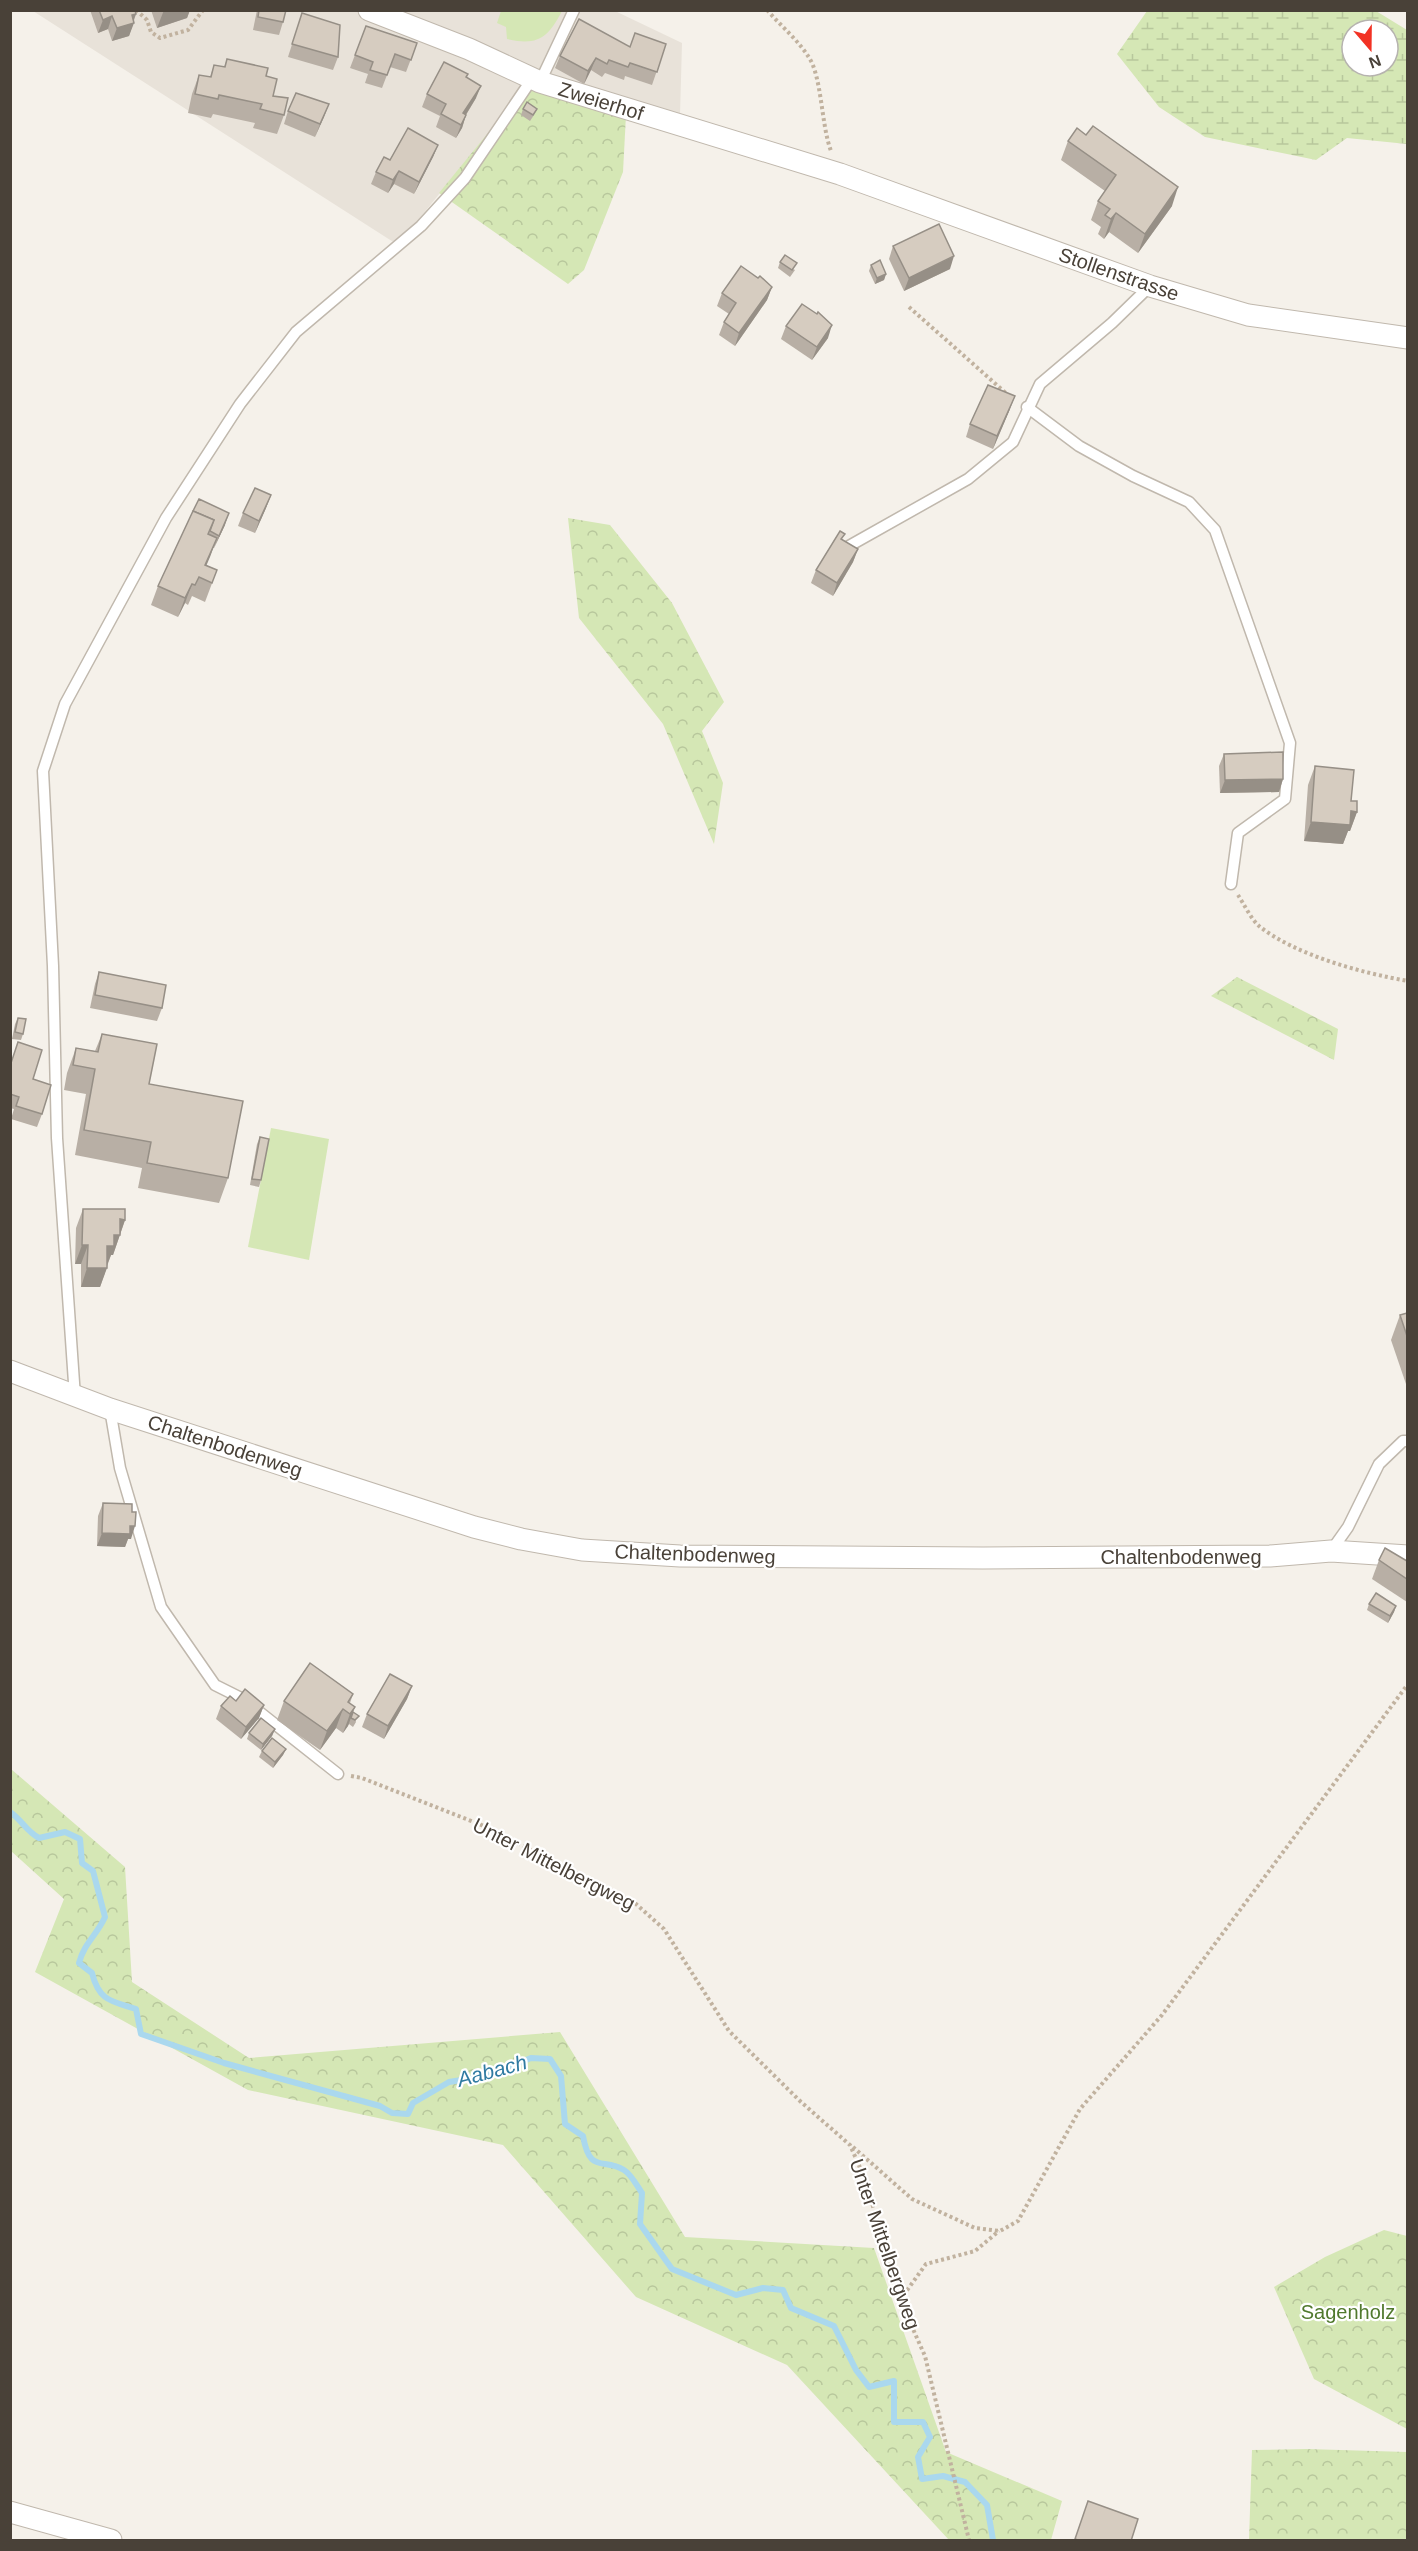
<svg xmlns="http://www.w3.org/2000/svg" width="1418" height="2551" viewBox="0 0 1418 2551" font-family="Helvetica,sans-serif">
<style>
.residential{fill:#e8e2d9}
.grass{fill:#d5e7b5}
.forest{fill:url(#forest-crowns)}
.wetland{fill:url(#wetland-marsh);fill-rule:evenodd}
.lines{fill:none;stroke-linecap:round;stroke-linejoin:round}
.stream{stroke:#aad8ee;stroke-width:6}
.lane-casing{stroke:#c0b8ad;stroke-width:13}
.street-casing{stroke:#c0b8ad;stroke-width:23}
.path{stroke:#c1b29f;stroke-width:4;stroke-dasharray:3 3;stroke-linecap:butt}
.lane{stroke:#fff;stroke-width:10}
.street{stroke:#fff;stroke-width:21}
.wall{fill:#b8afa5}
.shaded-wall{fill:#968f86}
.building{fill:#d6ccc0;stroke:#968f86;stroke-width:1.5}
.labels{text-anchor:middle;stroke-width:4.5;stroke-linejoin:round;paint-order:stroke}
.street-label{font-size:20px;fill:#494138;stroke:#fff}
.park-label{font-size:20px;fill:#50792d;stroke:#fff}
.water-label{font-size:21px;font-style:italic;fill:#307ba2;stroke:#fff}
</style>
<defs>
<pattern id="forest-crowns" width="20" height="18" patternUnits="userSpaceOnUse" patternTransform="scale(1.5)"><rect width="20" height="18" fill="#d5e7b5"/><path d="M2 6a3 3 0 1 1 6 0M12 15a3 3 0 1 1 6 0" fill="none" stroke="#b8c79c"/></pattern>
<pattern id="wetland-marsh" width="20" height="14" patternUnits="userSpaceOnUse" patternTransform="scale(1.5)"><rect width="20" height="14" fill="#d5e7b5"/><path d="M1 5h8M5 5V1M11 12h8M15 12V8" fill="none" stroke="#b8c79c"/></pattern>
</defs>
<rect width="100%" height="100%" fill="#f5f1ea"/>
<!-- residential -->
<path class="residential" d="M33 11H615L682 43 680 115 532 79 398 245Z"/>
<!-- grass -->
<g class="grass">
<path d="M501 11V10L562 11C548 38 538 46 507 39L506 27 497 23Z"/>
<path d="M271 1128 329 1139 309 1260 248 1247Z"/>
</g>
<!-- forest -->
<g class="forest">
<path d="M532 79 626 115 623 172 584 270 568 284 439 193Z"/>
<path d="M568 518 610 525 672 603 724 702 702 731 723 783 714 844 663 724 579 618Z"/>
<path d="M1237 977 1338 1029 1334 1060 1211 996Z"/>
<path d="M11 1769 125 1867 132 1982 249 2058 560 2032 685 2237 874 2248 946 2452 1062 2501 1051 2540H949L787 2365 636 2297 503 2145 248 2090 35 1972 64 1899 11 1851Z"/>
<path d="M1384 2230 1407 2236V2429L1314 2379 1274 2287 1325 2257Z"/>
<path d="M1307 2449 1407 2452V2540H1249L1252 2450Z"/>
</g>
<!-- wetland -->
<path class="wetland" d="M1147 11H1376L1407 30V144L1347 138 1316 160 1205 137 1159 107 1117 54ZM1352 30H1388V66H1352Z"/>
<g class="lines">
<!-- stream -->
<path class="stream" d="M10 1812C22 1820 26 1831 39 1838L65 1832 80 1839 82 1863 93 1871 105 1917C97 1935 84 1943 79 1963L92 1973C99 2001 111 2001 136 2009L141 2034 224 2063 380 2106 392 2113 408 2114 413 2103 449 2082 486 2076 531 2058 550 2059 561 2076 565 2124 583 2136C590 2175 603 2157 624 2170 631 2174 637 2186 642 2193L640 2224 672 2269 736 2295 763 2288 783 2290 791 2308 834 2326 856 2370 869 2387 894 2381V2422H923L930 2437 918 2457 922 2479 943 2476 965 2482 987 2505 993 2540"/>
<!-- lane casing -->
<g class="lane-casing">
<g id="lane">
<path d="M540 82 574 10"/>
<path d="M1027 407 1079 446 1133 476 1189 502 1215 530 1290 743 1285 799 1238 833 1231 884"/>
<path d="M849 546 968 479 1013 442 1040 384 1112 323 1150 286"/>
<path d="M75 1397 57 1138 53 966 43 771 65 704 166 518 240 404 296 332 421 226 465 178 532 79"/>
<path d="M110 1409 120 1468 161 1607 215 1685 243 1699 338 1774"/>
<path d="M1331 1551 1348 1527 1379 1464 1403 1441H1408"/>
</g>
</g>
<!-- street casing -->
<g class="street-casing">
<g id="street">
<path d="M369 10 469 49 540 82 840 174 1150 286 1248 315 1408 338"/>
<path d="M10 1371 110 1409 474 1527 521 1539 582 1550 680 1556 983 1558 1270 1556 1331 1551 1408 1556"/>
<path d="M10 2512 111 2540"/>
</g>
</g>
<!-- path -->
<g class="path">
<path d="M136 10 147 20 151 32 160 38 188 30 203 10"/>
<path d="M767 10C780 25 797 39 808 56 822 75 821 125 831 151"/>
<path d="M909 307 1007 394"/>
<path d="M1238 895C1244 904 1251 919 1259 926 1295 955 1362 973 1408 981"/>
<path d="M351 1776 362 1778 484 1826 635 1903 664 1929 729 2031 801 2102 850 2145 865 2179 900 2300 925 2356 969 2540"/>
<path d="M853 2147 912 2199 975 2228 1000 2231 1018 2221 1080 2109 1162 2015 1408 1684"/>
<path d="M900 2300 926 2264 975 2251 999 2231"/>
</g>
<!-- lane -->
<use href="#lane" class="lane"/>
<!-- street -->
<use href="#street" class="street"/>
</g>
<!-- wall -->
<g class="wall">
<path d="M90 10H135L136 14 129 36 112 41 108 29 98 33Z"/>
<path d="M151 10H190L187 18 157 28Z"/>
<path d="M257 10H286L283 22 279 35 253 30Z"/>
<path d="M302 13 338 57 333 70 288 57Z"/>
<path d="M366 26 417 43 406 72 390 67 382 88 365 83 368 74 350 68Z"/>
<path d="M666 44 652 85 625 76 624 80 605 73 602 77 591 70 584 84 555 68 560 56Z"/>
<path d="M227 59 266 76 273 96 284 115 277 134 253 128 255 123 213 114 211 118 188 113 192 94 199 75 210 77 214 65 224 67Z"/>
<path d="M468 74 466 78 476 98 466 115 462 128 456 138 436 127 440 116 422 107 427 94Z"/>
<path d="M329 104 315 137 284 124 288 111Z"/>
<path d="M523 109H537L534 115 530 121 521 115Z"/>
<path d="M1068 141 1172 206 1138 253 1109 232 1104 239 1098 234 1101 227 1091 220 1098 201 1105 191 1061 160Z"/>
<path d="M438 145 433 157 414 194 394 184 388 193 371 184 376 172 390 160Z"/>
<path d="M893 246 950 269 904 291 889 259Z"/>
<path d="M780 262 795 270 790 277 778 268Z"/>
<path d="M871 265 886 274 884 280 875 284 869 271Z"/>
<path d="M772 287 767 300 735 346 719 335 724 322 729 314 717 306 722 293Z"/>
<path d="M786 326 828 338 812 360 781 339Z"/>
<path d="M1010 409 993 449 966 437 970 424Z"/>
<path d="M271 495 266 508 255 533 238 526 243 513Z"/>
<path d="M193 511 225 525 214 548H213L206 565 217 570 205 602 192 596 188 605 185 603 178 617 151 605 158 586Z"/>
<path d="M843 540 858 549 853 562 833 596 811 583 816 570Z"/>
<path d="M1224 754 1283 779 1279 792 1220 793 1219 766Z"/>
<path d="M1315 766 1351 801 1357 812 1350 831H1348L1343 844 1304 841 1308 785Z"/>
<path d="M99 972 162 1008 157 1021 90 1008 95 984Z"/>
<path d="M18 1018 23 1034 21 1040 12 1039 15 1024Z"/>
<path d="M102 1034 149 1084 228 1178 219 1203 138 1188 142 1168 75 1155 86 1094 64 1090 67 1073 76 1048 95 1051Z"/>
<path d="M10 1063 33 1079 42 1114 37 1127 11 1119 14 1109 10 1108Z"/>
<path d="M260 1137 261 1180 259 1187 250 1185 257 1144Z"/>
<path d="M83 1209 125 1220 113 1255H111L100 1287H81V1264H75L76 1228Z"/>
<path d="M1407 1313V1387L1391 1340 1400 1315Z"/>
<path d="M103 1503 131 1539H128L125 1547 97 1546 98 1516Z"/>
<path d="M1379 1560 1407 1561V1602L1372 1579Z"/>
<path d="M1369 1604 1396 1606 1394 1612 1388 1623 1367 1610Z"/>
<path d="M412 1686 407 1699 384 1739 362 1727 367 1714Z"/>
<path d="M353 1694 350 1703 356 1722 353 1727 349 1724 343 1733 336 1728 320 1750 277 1720 284 1701Z"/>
<path d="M236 1701 264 1705 259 1718 241 1739 216 1719 221 1706Z"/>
<path d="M275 1729 272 1736 261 1750 247 1739 249 1733Z"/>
<path d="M286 1749 283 1755 273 1768 259 1757 262 1751Z"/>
</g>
<!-- shaded-wall -->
<g class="shaded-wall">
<path d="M164 10H190L187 18 157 28Z"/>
<path d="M136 14 132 24 134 23 129 36 112 41 117 28 132 15Z"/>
<path d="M112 16 108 29 98 33 103 20Z"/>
<path d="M596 58 591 70 584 84 588 71Z"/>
<path d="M481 86 476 98 459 126 463 113Z"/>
<path d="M329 104 324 117 315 137 320 124Z"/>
<path d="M466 115 462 128 456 138 461 125Z"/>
<path d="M438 145 433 157 414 194 419 182Z"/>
<path d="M399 171 394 184 388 193 393 180Z"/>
<path d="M1178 187 1172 206 1138 253 1145 234Z"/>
<path d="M1116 213 1109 232 1104 239 1111 219Z"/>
<path d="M954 256 950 269 904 291 909 278Z"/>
<path d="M886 274 884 280 875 284 877 278Z"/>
<path d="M772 287 767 300 735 346 739 333Z"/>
<path d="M832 325 828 338 812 360 817 347Z"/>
<path d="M1015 396 1010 409 993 449 997 436Z"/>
<path d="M271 495 266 508 255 533 259 521Z"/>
<path d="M229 513 225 525 214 548 219 536Z"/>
<path d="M217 538 210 557 201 578 205 565Z"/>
<path d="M858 549 853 562 833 596 837 583Z"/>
<path d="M192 584 185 603 178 617 185 598Z"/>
<path d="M1283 779 1279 792 1220 793 1225 780Z"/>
<path d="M1351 811 1357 812 1350 831H1348L1343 844 1304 841 1311 822Z"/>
<path d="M120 1219 125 1220 113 1255H111L107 1265V1246Z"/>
<path d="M82 1245H88L81 1264H75Z"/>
<path d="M87 1268H107L100 1287H81Z"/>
<path d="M130 1526H135L131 1539H128L125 1547 97 1546 102 1533Z"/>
<path d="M1396 1606 1394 1612 1388 1623 1390 1616Z"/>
<path d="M412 1686 407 1699 384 1739 388 1726Z"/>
<path d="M264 1705 259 1718 241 1739 246 1727Z"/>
<path d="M355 1707 348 1726 343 1733 350 1714Z"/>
<path d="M343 1709 336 1728 320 1750 327 1731Z"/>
<path d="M275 1729 272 1736 261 1750 263 1744Z"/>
<path d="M286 1749 283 1755 273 1768 275 1762Z"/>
</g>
<!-- building -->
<g class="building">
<path d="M99 10H135L136 14 132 15 134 23 117 28 112 16 103 20Z"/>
<path d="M259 10H286L283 22 258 17Z"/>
<path d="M302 13 340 25 338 57 292 44Z"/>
<path d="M579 19 630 47 635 33 666 44 657 72 630 63 628 67 609 60 607 64 596 58 588 71 560 56Z"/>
<path d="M366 26 417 43 411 60 395 54 387 75 370 70 373 62 355 55Z"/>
<path d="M227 59 268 68 266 76 277 79 273 96 288 98 284 115 260 109 262 104 219 95 218 99 195 94 199 75 211 77 214 65 225 67Z"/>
<path d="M444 62 468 74 466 77 481 86 463 113 466 115 461 125 441 114 446 104 427 94Z"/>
<path d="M296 93 329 104 320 124 288 111Z"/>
<path d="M527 102 537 109 533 115 523 109Z"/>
<path d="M1093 126 1178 187 1145 234 1116 213 1111 219 1105 215 1110 209 1098 201 1116 175 1068 141 1077 128 1086 135Z"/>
<path d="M408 128 438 145 419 182 399 171 393 180 376 172 384 157 390 160Z"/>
<path d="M939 224 954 256 909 278 893 246Z"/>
<path d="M785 255 797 263 792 270 780 262Z"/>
<path d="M880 260 886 274 877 278 871 265Z"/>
<path d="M741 266 758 278 760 276 772 287 739 333 724 322 736 303 722 293Z"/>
<path d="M802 304 817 314 818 312 832 325 817 347 786 326Z"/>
<path d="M988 385 1015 396 997 436 970 424Z"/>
<path d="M255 488 271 495 259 521 243 513Z"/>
<path d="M199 499 229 513 219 536 210 531 214 520 193 511Z"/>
<path d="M193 511 214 520 208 534 217 538 205 565 217 570 212 583 199 577 195 585 192 584 185 598 158 586Z"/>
<path d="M840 531 845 534 841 539 858 549 837 583 816 570Z"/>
<path d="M1283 752V779L1225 780 1224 754Z"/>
<path d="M1315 766 1354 770 1351 801H1357V812L1351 811 1350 825 1311 822Z"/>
<path d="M99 972 166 985 162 1008 95 995Z"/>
<path d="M18 1018 26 1019 23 1034 15 1032Z"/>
<path d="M102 1034 157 1044 149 1084 243 1101 228 1178 147 1163 151 1142 84 1130 95 1069 73 1065 76 1048 98 1052Z"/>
<path d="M18 1042 42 1050 33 1079 51 1085 42 1114 16 1106 19 1097 10 1094V1063H11Z"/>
<path d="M260 1137 269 1139 261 1180 252 1179Z"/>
<path d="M83 1209H125V1220L120 1219V1235H114V1246H107V1268H87L88 1245H82Z"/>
<path d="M1407 1313V1336L1400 1315Z"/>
<path d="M103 1503 132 1504V1512H136L135 1526H130V1534L102 1533Z"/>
<path d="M1385 1548 1407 1561V1579L1379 1560Z"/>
<path d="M1376 1593 1396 1606 1390 1616 1369 1604Z"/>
<path d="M310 1663 353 1694 348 1702 355 1707 350 1714 343 1709 327 1731 284 1701Z"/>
<path d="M390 1674 412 1686 388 1726 367 1714Z"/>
<path d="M245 1689 264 1705 246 1727 221 1706 230 1696 236 1701Z"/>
<path d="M353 1712 359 1716 355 1720 351 1718Z"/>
<path d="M261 1718 275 1729 263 1744 249 1733Z"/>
<path d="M272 1738 286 1749 275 1762 262 1751Z"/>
<path d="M1088 2501 1138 2519 1131 2541H1081L1075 2539Z"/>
</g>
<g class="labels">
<!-- street labels -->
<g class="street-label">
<text transform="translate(601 101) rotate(17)" y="7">Zweierhof</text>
<text transform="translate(1119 274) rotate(19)" y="7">Stollenstrasse</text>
<text transform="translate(225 1446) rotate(18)" y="7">Chaltenbodenweg</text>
<text transform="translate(695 1554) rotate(2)" y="7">Chaltenbodenweg</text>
<text x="1181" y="1564">Chaltenbodenweg</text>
<text transform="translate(554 1864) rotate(27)" y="7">Unter Mittelbergweg</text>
<text transform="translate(885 2244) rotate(71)" y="7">Unter Mittelbergweg</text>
</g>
<!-- park labels -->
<g class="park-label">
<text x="1348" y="2319">Sagenholz</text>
</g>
<!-- water labels -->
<g class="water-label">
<text transform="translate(492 2071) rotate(-15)" y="7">Aabach</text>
</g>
</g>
<!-- border -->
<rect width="1418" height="2551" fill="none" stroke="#494138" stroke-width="24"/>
<!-- north arrow -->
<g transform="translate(1370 48) rotate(160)"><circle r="28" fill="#ffffff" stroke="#b6b3af" stroke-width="1.5"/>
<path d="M0-4.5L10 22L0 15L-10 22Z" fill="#f23224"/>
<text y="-9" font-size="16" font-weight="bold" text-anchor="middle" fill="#494138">N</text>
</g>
</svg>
